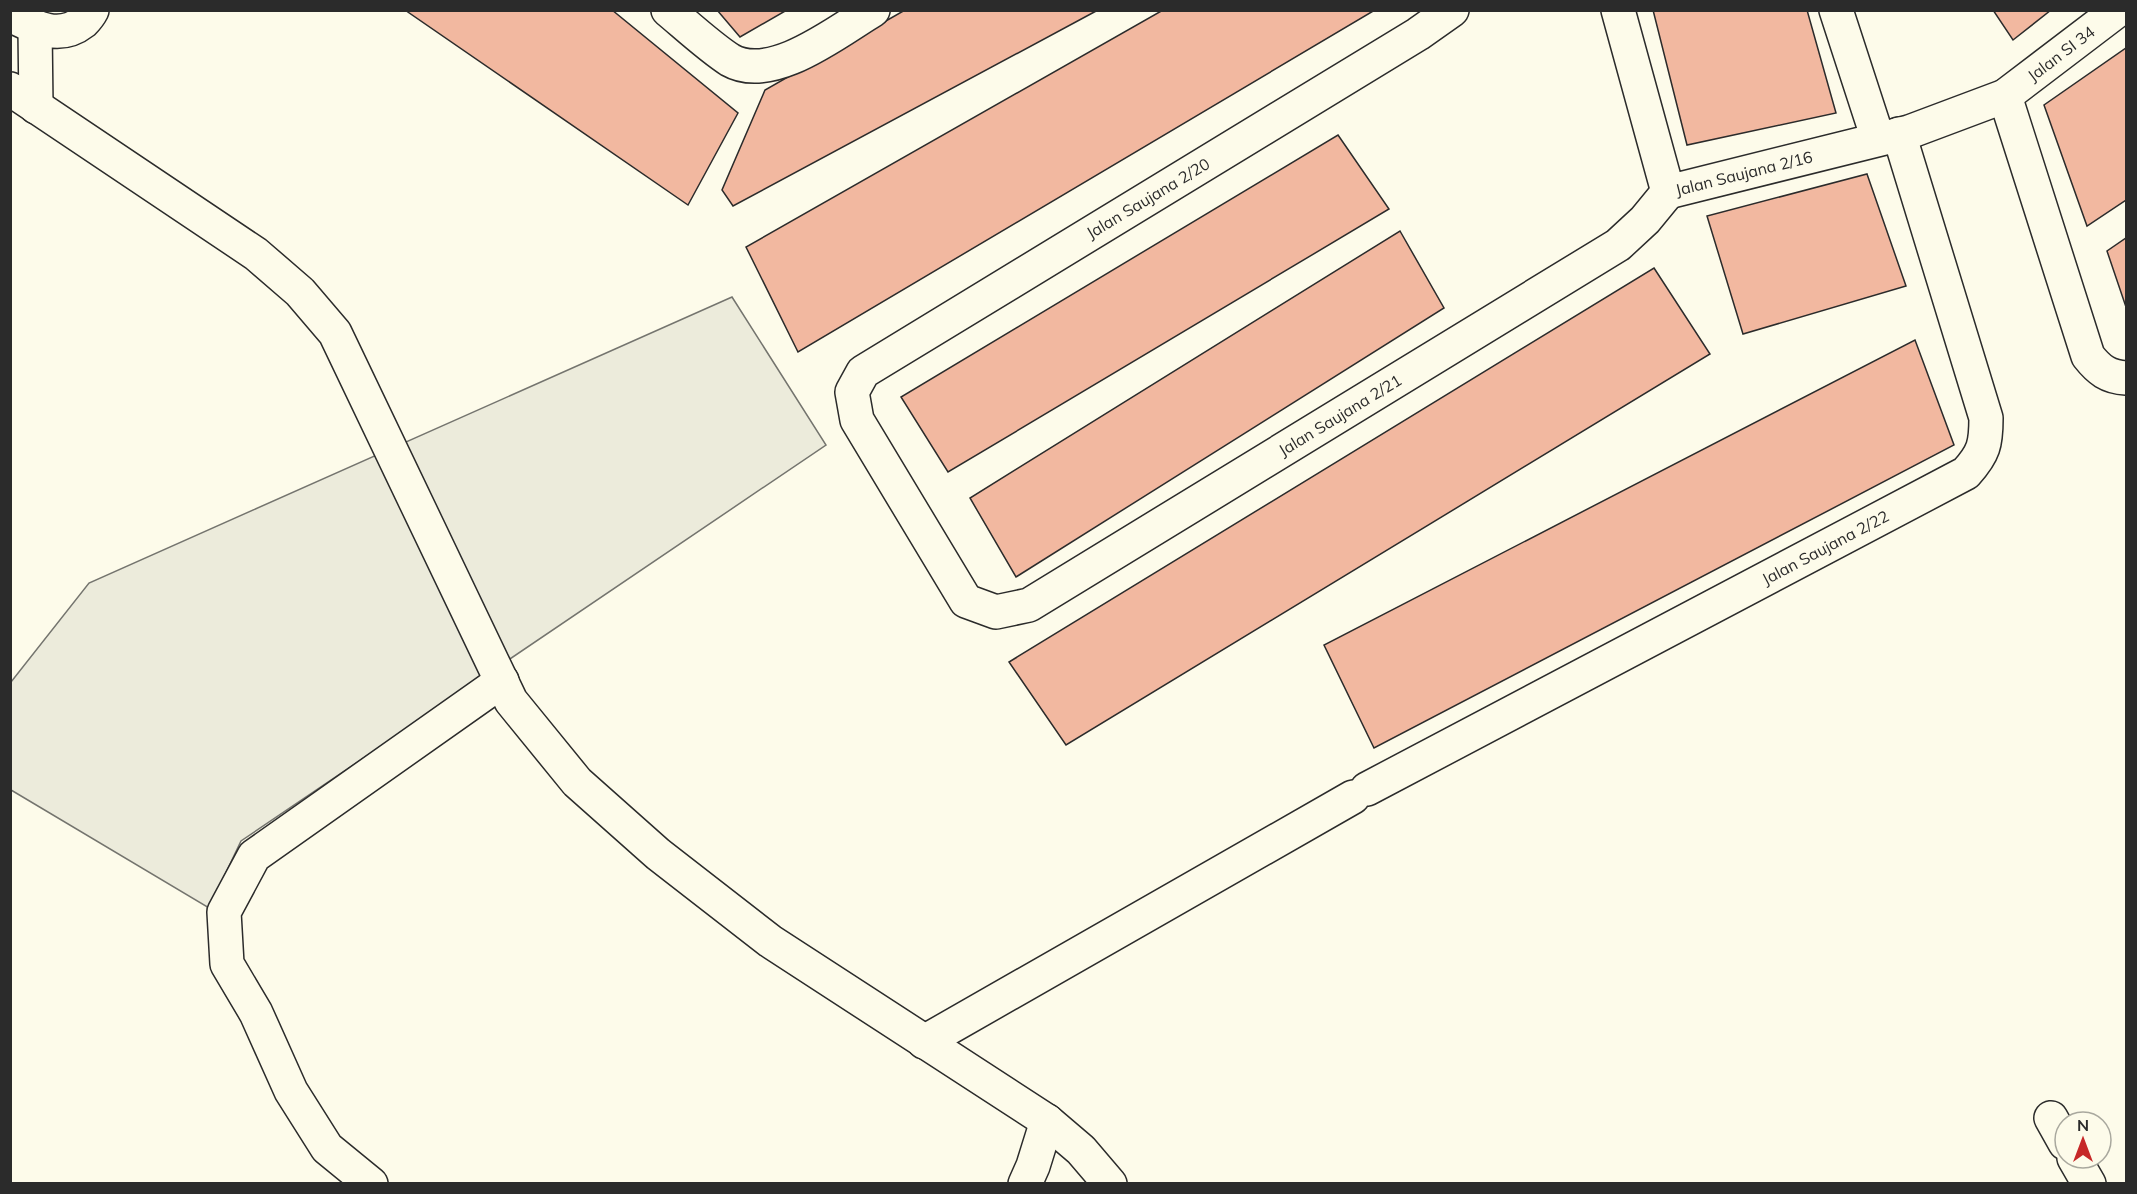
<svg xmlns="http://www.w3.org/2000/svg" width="2137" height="1194" viewBox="0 0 2137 1194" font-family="Mulish,sans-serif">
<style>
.green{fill:#ecebdb;stroke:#74746e;stroke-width:1.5}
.building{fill:#f2b8a0;stroke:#2b2b2b;stroke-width:1.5}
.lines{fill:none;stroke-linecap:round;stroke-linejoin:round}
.minor-casing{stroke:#2b2b2b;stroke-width:36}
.minor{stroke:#fdfbea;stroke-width:33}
.labels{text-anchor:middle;stroke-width:4.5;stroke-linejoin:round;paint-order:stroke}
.street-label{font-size:16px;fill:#2b2b2b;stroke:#fdfbea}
</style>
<rect width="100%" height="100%" fill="#fdfbea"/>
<!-- green -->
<path class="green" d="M732 297 826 445 241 841 209 908 11 790V682L89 583Z"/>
<!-- building -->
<g class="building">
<path d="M405 10H612L738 113 688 205Z"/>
<path d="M717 10H787L740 37Z"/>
<path d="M905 10H1098L733 206 722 190 765 90Z"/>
<path d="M1163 10H1375L798 352 746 247Z"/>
<path d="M1653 10H1807L1836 113 1687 145Z"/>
<path d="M1993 10H2051L2013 40Z"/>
<path d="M2126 48V200L2087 226 2044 105Z"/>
<path d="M1338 135 1389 209 948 472 901 397Z"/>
<path d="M1867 174 1906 286 1743 334 1707 216Z"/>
<path d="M1400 231 1444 308 1016 577 970 498Z"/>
<path d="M2126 238V307L2107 251Z"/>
<path d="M1654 268 1710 354 1066 745 1009 662Z"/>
<path d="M1915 340 1954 445 1374 748 1324 645Z"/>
</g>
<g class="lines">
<!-- minor casing -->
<g class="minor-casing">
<g id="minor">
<path d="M668 10C686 25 711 48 730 60 772 84 838 31 873 10"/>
<path id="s1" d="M1452 10 1418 34 863 372 852 392 857 420 966 601 996 612 1029 605 1618 245 1645 220 1668 192"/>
<path id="s2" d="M1618 10 1668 192 1909 132 2005 96 2118 10"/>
<path d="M1836 10 1878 139"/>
<path d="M10 15C34 27 59 41 83 22 87 18 89 16 92 10"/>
<path d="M35 28 36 107"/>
<path d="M10 89 256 254 300 292 335 333 511 701 577 782 658 854 770 941 1047 1121 1081 1150 1110 1184"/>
<path d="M2005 96 2088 356C2099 370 2108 377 2126 378"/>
<path id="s3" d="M1367 789 1966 473C1984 453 1986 444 1986 418L1899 134"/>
<path d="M924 1042 1353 797"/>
<path d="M2051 1118 2065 1143"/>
<path d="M2074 1158 2089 1184"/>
<path d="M371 1184 327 1148 291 1091 256 1013 227 964 224 912 254 856 502 681"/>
<path d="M1025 1184 1033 1166 1047 1121"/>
</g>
</g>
<!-- minor -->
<use href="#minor" class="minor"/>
</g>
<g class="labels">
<!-- street labels -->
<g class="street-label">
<text dy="6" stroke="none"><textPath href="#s2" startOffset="610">Jalan SI 34</textPath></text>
<text dy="6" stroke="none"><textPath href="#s2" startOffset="267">Jalan Saujana 2/16</textPath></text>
<text transform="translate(1148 198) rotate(-31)" y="6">Jalan Saujana 2/20</text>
<text dy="6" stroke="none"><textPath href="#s1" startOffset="1384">Jalan Saujana 2/21</textPath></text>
<text dy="6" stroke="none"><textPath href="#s3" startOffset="518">Jalan Saujana 2/22</textPath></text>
</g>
</g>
<!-- border -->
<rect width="2137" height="1194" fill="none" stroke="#2b2b2b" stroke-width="24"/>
<!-- north arrow -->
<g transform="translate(2083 1140)"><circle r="28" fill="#fdfbea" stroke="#a9a89e" stroke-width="1.5"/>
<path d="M0-4.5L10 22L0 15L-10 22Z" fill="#c62828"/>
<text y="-9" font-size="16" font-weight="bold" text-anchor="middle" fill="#2b2b2b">N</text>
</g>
</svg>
